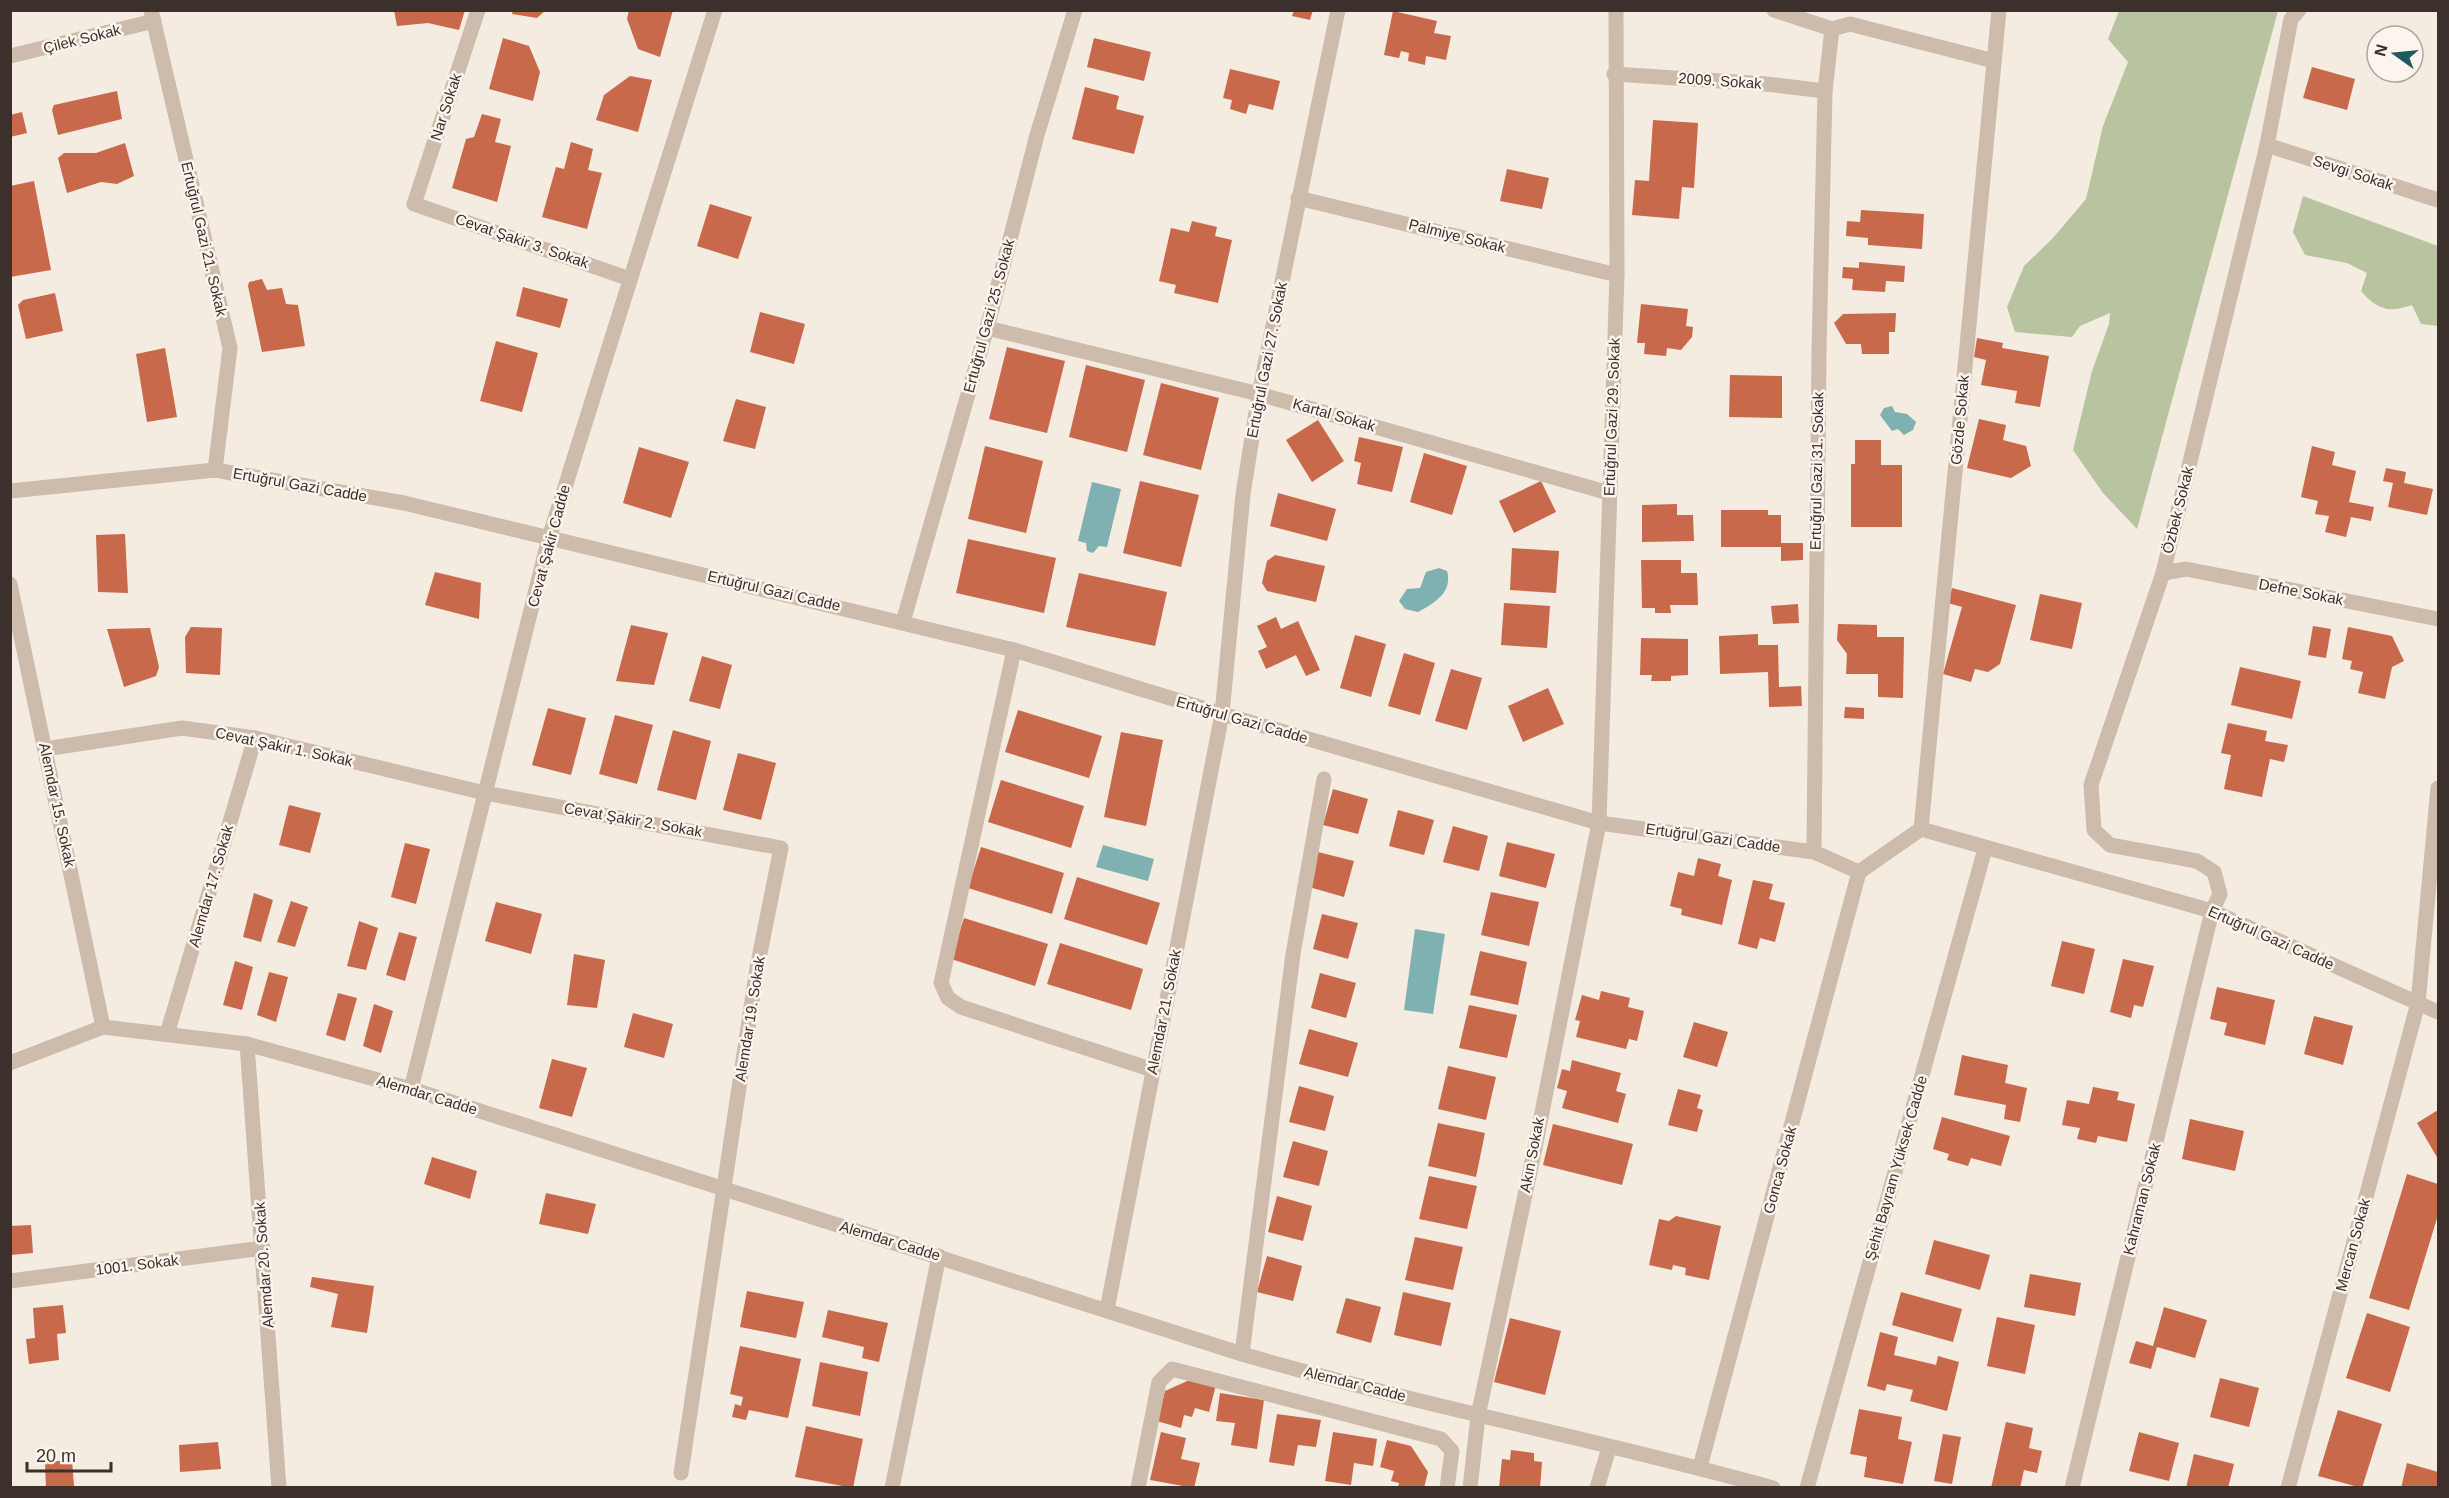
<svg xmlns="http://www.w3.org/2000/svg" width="2449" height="1498" viewBox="0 0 2449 1498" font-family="Arial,sans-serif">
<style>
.green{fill:#b8c4a0}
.water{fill:#7fb0b2}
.building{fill:#c8694b}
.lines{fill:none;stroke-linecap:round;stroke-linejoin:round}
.minor{stroke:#cdbbac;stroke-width:15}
.labels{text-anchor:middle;stroke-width:5;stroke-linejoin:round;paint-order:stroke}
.street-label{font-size:15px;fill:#3b302b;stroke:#fbf5ee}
</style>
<rect width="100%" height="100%" fill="#f4ebe1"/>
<!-- green -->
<g class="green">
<path d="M2119 11H2278L2137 529 2103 493 2073 450 2092 371 2109 324 2110 313 2080 326 2072 337 2015 332 2007 307 2024 266 2053 238 2086 199 2103 126 2128 62 2108 39Z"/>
<path d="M2303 196 2438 246V326L2421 324 2412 305C2388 313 2378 310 2361 291L2367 273 2347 263 2305 255 2293 232Z"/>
</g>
<!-- water -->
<g class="water">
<path d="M1892 406 1895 412 1907 414 1916 422 1913 430 1904 435 1898 429 1892 431 1880 415 1884 408Z"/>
<path d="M1092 482 1121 489 1107 547 1099 546 1093 553 1087 551 1086 543 1078 541Z"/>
<path d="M1439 568 1447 571C1453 592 1435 603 1418 612L1405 609 1399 601 1407 589 1420 588 1426 572Z"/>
<path d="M1103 845 1154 859 1148 881 1096 867Z"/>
<path d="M1415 929 1445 934 1433 1014 1404 1010Z"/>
</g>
<!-- building -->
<g class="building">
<path d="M394 10H465L459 30 428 23 397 26Z"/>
<path d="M513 10H546L537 18 512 14Z"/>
<path d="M629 10H673L660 57 638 49 627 19Z"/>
<path d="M1294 10H1313L1310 20 1292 16Z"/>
<path d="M1393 11 1437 21 1434 33 1451 36 1446 60 1426 56 1425 65 1408 61 1409 53 1401 51 1399 58 1384 55Z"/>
<path d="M503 38 529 46 540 72 533 101 489 89Z"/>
<path d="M1094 38 1151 52 1144 81 1087 67Z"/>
<path d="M2312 67 2355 79 2347 110 2303 98Z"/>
<path d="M1230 69 1280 81 1273 110 1249 104 1246 114 1230 109 1232 100 1223 98Z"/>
<path d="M630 76 652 80 638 132 596 120 604 95Z"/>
<path d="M1085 87 1119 96 1116 109 1144 116 1134 154 1072 139Z"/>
<path d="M117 91 122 119 58 135 52 110 54 105Z"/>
<path d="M22 112 27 133 10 137V115Z"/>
<path d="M482 114 501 119 495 142 511 146 497 202 452 188 466 139 474 137Z"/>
<path d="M1653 120 1698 123 1694 188 1682 187 1679 219 1632 215 1635 180 1649 181Z"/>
<path d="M571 142 593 149 588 170 602 173 587 229 542 217 556 167 564 169Z"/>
<path d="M125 143 134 176 117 184 101 182 67 193 58 158 64 153H96Z"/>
<path d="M1507 169 1549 178 1542 209 1500 201Z"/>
<path d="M34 181 51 270 10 277V186Z"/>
<path d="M710 204 752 217 738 259 697 246Z"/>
<path d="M1861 210 1924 214 1922 249 1868 245V238L1846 236 1847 221 1860 222Z"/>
<path d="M1192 221 1217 227 1215 236 1232 240 1218 303 1174 293 1176 285 1159 281 1171 228 1189 232Z"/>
<path d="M1859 262 1905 266 1904 282 1886 281 1885 292 1852 290 1853 279 1842 278 1843 267 1859 268Z"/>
<path d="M262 279 267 290 282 288 286 304 298 305 305 346 262 352 248 286 249 282Z"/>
<path d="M523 287 568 299 560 328 516 316Z"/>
<path d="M55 293 63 331 26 339 18 305 23 300Z"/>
<path d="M1641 304 1688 309 1686 326 1693 327 1692 337 1681 350 1667 348 1666 356 1644 354 1645 343H1637Z"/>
<path d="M760 312 805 324 794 364 750 352Z"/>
<path d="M1896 313 1895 332H1889V354H1862L1861 344H1846L1834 323 1843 314Z"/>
<path d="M1977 338 2003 343 2002 348 2049 356 2040 407 2015 403 2017 391 1981 385 1986 360 1974 357Z"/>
<path d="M496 341 538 353 522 412 480 401Z"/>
<path d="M1007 347 1065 361 1047 433 989 419Z"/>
<path d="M165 348 177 417 147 422 136 354Z"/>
<path d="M1086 365 1145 380 1127 452 1069 437Z"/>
<path d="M1730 375 1782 376V418L1729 417Z"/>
<path d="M1161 383 1219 398 1201 470 1143 455Z"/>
<path d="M736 399 766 407 755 449 723 441Z"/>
<path d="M1979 419 2006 425 2003 440 2026 446 2031 466 2011 478 1967 468Z"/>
<path d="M1318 420 1344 461 1312 482 1286 440Z"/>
<path d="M1359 437 1403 447 1392 492 1357 484 1361 463 1354 461Z"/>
<path d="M1855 440H1881V465H1902V527H1851V464H1855Z"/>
<path d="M985 446 1043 461 1026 533 968 519Z"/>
<path d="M2312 446 2335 452 2332 465 2356 471 2349 502 2374 507 2371 521 2351 517 2346 537 2325 532 2329 516 2315 514 2318 501 2301 497Z"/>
<path d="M639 447 689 462 671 518 623 503Z"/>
<path d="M1424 453 1467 466 1452 515 1410 502Z"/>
<path d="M2386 468 2406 472 2404 483 2433 489 2427 515 2388 507 2393 483 2383 481Z"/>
<path d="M1140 481 1199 495 1181 567 1123 553Z"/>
<path d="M1541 481 1556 512 1514 533 1499 501Z"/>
<path d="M1278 493 1336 509 1327 541 1270 526Z"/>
<path d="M1677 504V515H1693L1694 541 1642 542V505Z"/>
<path d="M1721 510H1768V515H1781V543H1803V560L1781 561V547H1721Z"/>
<path d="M125 534 128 593 98 592 96 535Z"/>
<path d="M968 539 1056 558 1044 613 956 593Z"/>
<path d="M1512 548 1559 551 1556 593 1510 590Z"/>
<path d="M1275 555 1325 566 1316 602 1267 591 1262 583 1267 561Z"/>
<path d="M1641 560H1681V573H1697L1698 605H1670L1671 613H1655V608H1642Z"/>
<path d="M435 572 481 583 479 619 425 605Z"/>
<path d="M1079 573 1167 592 1155 646 1066 627Z"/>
<path d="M1952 588 2016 605 2000 664 1988 672 1975 669 1971 682 1943 674 1962 607 1948 603Z"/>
<path d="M2040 594 2082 603 2072 649 2030 640Z"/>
<path d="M1504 603 1550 606 1547 648 1501 645Z"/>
<path d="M1798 604 1799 623 1773 624 1771 606Z"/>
<path d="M1276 617 1281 629 1298 621 1320 670 1306 676 1296 655 1266 669 1258 651 1267 647 1257 626Z"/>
<path d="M1838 624 1877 625V637H1904L1903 698 1878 697V674H1846L1847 654 1837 640Z"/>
<path d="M631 625 668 633 654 685 616 681Z"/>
<path d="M2313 626 2331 629 2326 658 2308 655Z"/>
<path d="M191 627 222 628 220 675 186 673 185 637Z"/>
<path d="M2348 627 2392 636 2404 661 2392 667 2385 699 2358 693 2363 672 2350 669 2352 661 2342 659Z"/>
<path d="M150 628 159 667 156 676 124 687 107 629Z"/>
<path d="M1758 634V645H1778L1779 687 1801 686 1802 706 1769 707 1768 672 1720 674 1719 636Z"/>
<path d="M1355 635 1386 644 1371 697 1340 688Z"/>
<path d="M1641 638 1688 639V675L1671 676V681H1651L1652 675H1640Z"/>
<path d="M1404 653 1435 663 1420 715 1388 706Z"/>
<path d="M702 656 732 665 720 709 689 701Z"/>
<path d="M2240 667 2301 681 2292 719 2231 705Z"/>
<path d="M1451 669 1482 678 1467 730 1435 721Z"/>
<path d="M1548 688 1564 724 1523 742 1508 706Z"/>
<path d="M1845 707 1864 708V719L1844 718Z"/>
<path d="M548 708 586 718 571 775 532 765Z"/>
<path d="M1018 710 1102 736 1089 778 1005 752Z"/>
<path d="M615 715 653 725 637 784 599 774Z"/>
<path d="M2228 723 2267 731 2265 741 2288 745 2284 762 2270 759 2262 797 2224 789 2231 755 2221 753Z"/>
<path d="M673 730 711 741 696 800 657 790Z"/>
<path d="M1121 732 1163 740 1146 826 1104 817Z"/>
<path d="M738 753 776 763 761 820 723 810Z"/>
<path d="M1001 780 1084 806 1071 848 988 822Z"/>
<path d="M1333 789 1368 799 1358 834 1323 825Z"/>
<path d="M289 805 321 813 310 853 279 845Z"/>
<path d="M1398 810 1434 820 1424 855 1389 846Z"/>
<path d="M1453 826 1488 836 1479 871 1443 862Z"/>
<path d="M1507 842 1555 854 1546 888 1499 876Z"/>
<path d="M405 843 430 849 416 904 391 897Z"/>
<path d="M981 847 1064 873 1052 914 968 888Z"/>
<path d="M1318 852 1354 861 1344 897 1309 887Z"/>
<path d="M1698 858 1721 864 1718 876 1732 880 1722 925 1681 915 1682 909 1670 906 1678 872 1694 876Z"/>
<path d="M1077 877 1160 903 1147 945 1064 919Z"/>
<path d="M1753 880 1773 884 1769 899 1785 903 1775 942 1760 938 1757 949 1738 944Z"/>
<path d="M1491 892 1539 902 1529 946 1481 935Z"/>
<path d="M254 893 273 900 261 942 243 937Z"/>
<path d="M291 901 308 907 295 947 277 942Z"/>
<path d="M496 902 542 914 531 954 485 941Z"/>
<path d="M1322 914 1358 923 1348 959 1313 949Z"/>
<path d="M964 918 1048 944 1035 986 951 959Z"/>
<path d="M359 921 378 928 366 970 347 966Z"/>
<path d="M399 932 417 937 405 981 386 975Z"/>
<path d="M2062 941 2095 949 2084 994 2051 986Z"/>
<path d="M1060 943 1143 969 1131 1010 1047 984Z"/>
<path d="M1480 951 1527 962 1518 1005 1470 995Z"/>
<path d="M574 954 605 960 597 1008 567 1005Z"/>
<path d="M2123 959 2154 966 2143 1007 2134 1005 2131 1018 2110 1012Z"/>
<path d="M235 961 253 967 242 1010 223 1005Z"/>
<path d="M269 972 288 977 276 1022 257 1015Z"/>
<path d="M1320 973 1356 983 1346 1018 1311 1008Z"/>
<path d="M2217 987 2275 1000 2265 1045 2224 1035 2227 1023 2210 1019Z"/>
<path d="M1601 991 1630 998 1628 1007 1644 1011 1637 1041 1629 1039 1626 1049 1576 1037 1580 1021 1575 1020 1582 995 1599 1000Z"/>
<path d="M338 993 357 998 345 1041 326 1035Z"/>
<path d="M374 1004 393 1011 381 1053 363 1046Z"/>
<path d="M1469 1005 1517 1015 1507 1058 1459 1048Z"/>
<path d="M633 1013 673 1024 664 1058 624 1047Z"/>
<path d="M2314 1016 2353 1026 2343 1065 2304 1054Z"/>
<path d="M1694 1022 1728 1032 1717 1067 1683 1057Z"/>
<path d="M1309 1029 1358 1043 1348 1077 1299 1064Z"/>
<path d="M1962 1055 2008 1065 2005 1083 2027 1088 2020 1122 2004 1119 2006 1105 1954 1095Z"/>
<path d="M552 1059 587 1068 572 1117 539 1108Z"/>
<path d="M1572 1060 1621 1073 1616 1091 1626 1094 1618 1123 1562 1108 1567 1091 1557 1088 1562 1069 1570 1071Z"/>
<path d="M1448 1066 1496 1077 1486 1120 1438 1109Z"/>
<path d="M1299 1086 1334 1096 1325 1131 1289 1122Z"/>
<path d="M2093 1087 2119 1092 2117 1100 2135 1104 2127 1142 2098 1136 2096 1143 2077 1139 2080 1128 2062 1125 2067 1100 2089 1104Z"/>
<path d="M1678 1089 1701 1095 1697 1108 1703 1110 1697 1132 1668 1125Z"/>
<path d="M2438 1110V1159L2417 1123Z"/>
<path d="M1942 1117 2010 1136 2001 1166 1971 1158 1968 1166 1947 1160 1949 1154 1933 1149Z"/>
<path d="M2190 1119 2244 1131 2235 1171 2182 1159Z"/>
<path d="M1438 1123 1485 1133 1476 1177 1428 1166Z"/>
<path d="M1553 1124 1633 1144 1622 1185 1543 1165Z"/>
<path d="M1293 1141 1328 1151 1319 1186 1283 1177Z"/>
<path d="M432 1157 477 1171 470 1199 424 1184Z"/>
<path d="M2407 1174 2438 1184V1215L2409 1310 2369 1298Z"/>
<path d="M1429 1176 1477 1186 1467 1229 1419 1219Z"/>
<path d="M546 1193 596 1204 588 1234 539 1224Z"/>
<path d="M1277 1196 1312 1206 1303 1241 1268 1232Z"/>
<path d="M1676 1216 1721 1226 1709 1280 1685 1275 1686 1268 1673 1265 1672 1270 1649 1265 1659 1219 1669 1221Z"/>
<path d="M31 1225 33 1253 10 1255V1226Z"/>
<path d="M1415 1237 1463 1247 1453 1290 1405 1280Z"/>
<path d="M1934 1240 1990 1255 1980 1290 1925 1274Z"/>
<path d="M1267 1256 1302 1266 1293 1301 1257 1292Z"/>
<path d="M2030 1274 2081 1283 2075 1316 2024 1307Z"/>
<path d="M312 1277 374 1286 367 1333 331 1327 338 1294 310 1287Z"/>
<path d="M747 1291 804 1302 796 1338 740 1327Z"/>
<path d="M1403 1292 1451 1303 1441 1346 1394 1335Z"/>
<path d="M1901 1292 1962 1309 1953 1342 1892 1325Z"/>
<path d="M1346 1298 1381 1307 1371 1343 1336 1333Z"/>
<path d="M63 1305 66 1333 57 1334 59 1360 29 1364 26 1339 35 1338 33 1308Z"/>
<path d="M2164 1307 2207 1320 2195 1358 2157 1347 2151 1369 2129 1363 2136 1341 2153 1346Z"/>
<path d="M828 1310 888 1323 879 1362 862 1358 864 1347 822 1337Z"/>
<path d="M2367 1313 2410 1327 2390 1392 2346 1378Z"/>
<path d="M1997 1317 2035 1325 2025 1374 1987 1366Z"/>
<path d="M1510 1318 1561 1331 1545 1395 1494 1382Z"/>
<path d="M1880 1332 1898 1337 1894 1355 1936 1365 1938 1356 1959 1362 1947 1411 1910 1401 1913 1390 1887 1384 1885 1391 1867 1386Z"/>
<path d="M740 1346 801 1359 788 1418 749 1410 746 1420 732 1417 735 1404 741 1406 743 1397 730 1394Z"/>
<path d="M820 1362 868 1372 860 1416 812 1406Z"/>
<path d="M1194 1378 1216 1385 1209 1412 1195 1408 1192 1417 1184 1415 1181 1428 1157 1421 1165 1391Z"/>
<path d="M2220 1378 2259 1388 2249 1427 2210 1417Z"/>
<path d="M1220 1393 1264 1400 1257 1449 1231 1445 1235 1423 1216 1421Z"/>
<path d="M1859 1409 1902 1417 1898 1439 1912 1442 1903 1484 1864 1477 1867 1457 1850 1454Z"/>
<path d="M2338 1410 2382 1424 2362 1488 2318 1476Z"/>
<path d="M1277 1414 1321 1420 1316 1447 1298 1445 1294 1466 1269 1462Z"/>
<path d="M2006 1422 2033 1428 2029 1448 2042 1451 2037 1473 2024 1470 2020 1488H1991Z"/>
<path d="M806 1426 863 1439 853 1488 795 1477Z"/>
<path d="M1161 1432 1186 1438 1181 1459 1200 1463 1194 1488 1150 1480Z"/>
<path d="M1333 1432 1377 1439 1373 1466 1354 1463 1351 1485 1325 1481Z"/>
<path d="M2139 1432 2179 1443 2169 1481 2129 1471Z"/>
<path d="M1943 1434 1961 1437 1952 1484 1934 1481Z"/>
<path d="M1387 1440 1411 1446 1428 1472 1424 1488H1398L1399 1483 1391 1481 1394 1471 1380 1467Z"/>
<path d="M218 1442 221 1469 180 1472 179 1445Z"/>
<path d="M1511 1450 1534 1453V1461L1542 1462 1540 1488H1499L1502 1459 1510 1460Z"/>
<path d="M2194 1454 2234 1464 2228 1488H2186Z"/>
<path d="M72 1460 74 1486 46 1488 45 1462Z"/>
<path d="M2407 1463 2438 1472 2437 1488H2401Z"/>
</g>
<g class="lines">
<!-- minor -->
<g class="minor">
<path d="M151 10 230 348 215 470"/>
<path d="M478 10 414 204 630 279"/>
<path d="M1774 10 1832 29"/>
<path d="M10 56 154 21"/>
<path d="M1614 74 1766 84 1825 91"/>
<path d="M2267 145 2438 200"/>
<path d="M1298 198 1617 275"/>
<path d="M987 328 1259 394 1609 493"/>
<path d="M10 491 215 470 404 503 1014 650 1222 714 1599 823 1814 852 1859 872 1921 829 2212 911 2438 1012"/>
<path d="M2163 573 2186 569 2438 619"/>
<path d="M10 584 103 1027"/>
<path d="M903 622 987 328 1037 135 1075 10"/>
<path d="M1014 650 941 983 948 998 961 1007 1153 1070"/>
<path d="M45 749 182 728 255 738 485 793 781 848 757 968 681 1473"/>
<path d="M1921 829 1999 10"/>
<path d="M1814 852 1819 351 1825 91 1832 29 1850 24 1994 61"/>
<path d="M167 1034 255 738"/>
<path d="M247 1044 279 1488"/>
<path d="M10 1063 103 1027 247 1044 411 1089 1242 1354C1417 1405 1597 1439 1773 1488"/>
<path d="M411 1089 549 538 715 10"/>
<path d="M10 1281 263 1248"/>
<path d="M1107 1310 1222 714 1243 494 1259 394 1338 10"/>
<path d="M1242 1354 1293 954 1324 779"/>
<path d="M1700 1467 1859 872"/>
<path d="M892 1488 939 1256"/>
<path d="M1138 1488 1159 1382 1172 1369 1441 1439 1452 1451 1447 1488"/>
<path d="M1470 1488 1478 1416 1534 1153 1599 823 1617 275 1616 10"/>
<path d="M1597 1488 1609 1448"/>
<path d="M1807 1488 1985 849"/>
<path d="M2072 1488 2212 911 2220 894 2214 872 2197 861 2110 845 2094 830 2091 785 2163 573 2267 145 2291 19 2299 10"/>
<path d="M2288 1488 2418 1003 2438 788"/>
</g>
</g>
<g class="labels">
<!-- street labels -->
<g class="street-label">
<text transform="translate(82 39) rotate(-14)" y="5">Çilek Sokak</text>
<text transform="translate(1720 81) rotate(4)" y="5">2009. Sokak</text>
<text transform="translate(446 107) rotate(-72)" y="5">Nar Sokak</text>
<text transform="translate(2353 173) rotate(18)" y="5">Sevgi Sokak</text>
<text transform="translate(1457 236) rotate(14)" y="5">Palmiye Sokak</text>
<text transform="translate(204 239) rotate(77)" y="5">Ertuğrul Gazi 21. Sokak</text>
<text transform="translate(522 241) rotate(19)" y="5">Cevat Şakir 3. Sokak</text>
<text transform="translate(989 316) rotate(-75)" y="5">Ertuğrul Gazi 25. Sokak</text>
<text transform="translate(1267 360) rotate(-79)" y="5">Ertuğrul Gazi 27. Sokak</text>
<text transform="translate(1334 415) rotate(16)" y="5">Kartal Sokak</text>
<text transform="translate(1612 417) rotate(-88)" y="5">Ertuğrul Gazi 29. Sokak</text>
<text transform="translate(1960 420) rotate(-85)" y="5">Gözde Sokak</text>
<text transform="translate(1817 471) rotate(-89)" y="5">Ertuğrul Gazi 31. Sokak</text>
<text transform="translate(300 485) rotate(10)" y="5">Ertuğrul Gazi Cadde</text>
<text transform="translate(2178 510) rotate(-76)" y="5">Özbek Sokak</text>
<text transform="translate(549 546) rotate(-75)" y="5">Cevat Şakir Cadde</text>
<text transform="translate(774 591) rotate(13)" y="5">Ertuğrul Gazi Cadde</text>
<text transform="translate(2301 592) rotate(11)" y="5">Defne Sokak</text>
<text transform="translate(1242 720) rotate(16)" y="5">Ertuğrul Gazi Cadde</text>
<text transform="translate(284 747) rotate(12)" y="5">Cevat Şakir 1. Sokak</text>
<text transform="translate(57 805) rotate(78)" y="5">Alemdar 15. Sokak</text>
<text transform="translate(633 820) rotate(10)" y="5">Cevat Şakir 2. Sokak</text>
<text transform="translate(1713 838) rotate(8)" y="5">Ertuğrul Gazi Cadde</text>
<text transform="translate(211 886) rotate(-74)" y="5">Alemdar 17. Sokak</text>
<text transform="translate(2271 938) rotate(24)" y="5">Ertuğrul Gazi Cadde</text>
<text transform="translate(1164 1012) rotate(-79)" y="5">Alemdar 21. Sokak</text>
<text transform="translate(750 1019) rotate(-81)" y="5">Alemdar 19. Sokak</text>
<text transform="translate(427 1095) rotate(17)" y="5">Alemdar Cadde</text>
<text transform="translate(1532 1155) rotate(-79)" y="5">Akın Sokak</text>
<text transform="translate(1896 1168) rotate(-74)" y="5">Şehit Bayram Yüksek Cadde</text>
<text transform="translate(1780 1170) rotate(-75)" y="5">Gonca Sokak</text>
<text transform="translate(2142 1199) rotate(-76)" y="5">Kahraman Sokak</text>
<text transform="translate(890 1241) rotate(17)" y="5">Alemdar Cadde</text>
<text transform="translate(2353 1245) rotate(-75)" y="5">Mercan Sokak</text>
<text transform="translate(137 1265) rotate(-7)" y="5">1001. Sokak</text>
<text transform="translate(264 1265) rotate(-94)" y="5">Alemdar 20. Sokak</text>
<text transform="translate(1355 1384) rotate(14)" y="5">Alemdar Cadde</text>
</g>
</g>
<!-- border -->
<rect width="2449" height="1498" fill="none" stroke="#3b302b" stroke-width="24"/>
<!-- north arrow -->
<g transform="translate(2395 54) rotate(285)"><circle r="28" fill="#fbf5ee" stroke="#aea6a0" stroke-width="1.5"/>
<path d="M0-4.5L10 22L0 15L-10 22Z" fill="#1f5a5e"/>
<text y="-9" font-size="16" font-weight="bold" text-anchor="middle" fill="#3b302b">N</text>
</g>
<!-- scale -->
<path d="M27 1462v9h84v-9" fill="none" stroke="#3b302b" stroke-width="3"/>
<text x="36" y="1462" font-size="18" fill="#3b302b" stroke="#fbf5ee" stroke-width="4.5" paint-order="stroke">20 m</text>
</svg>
